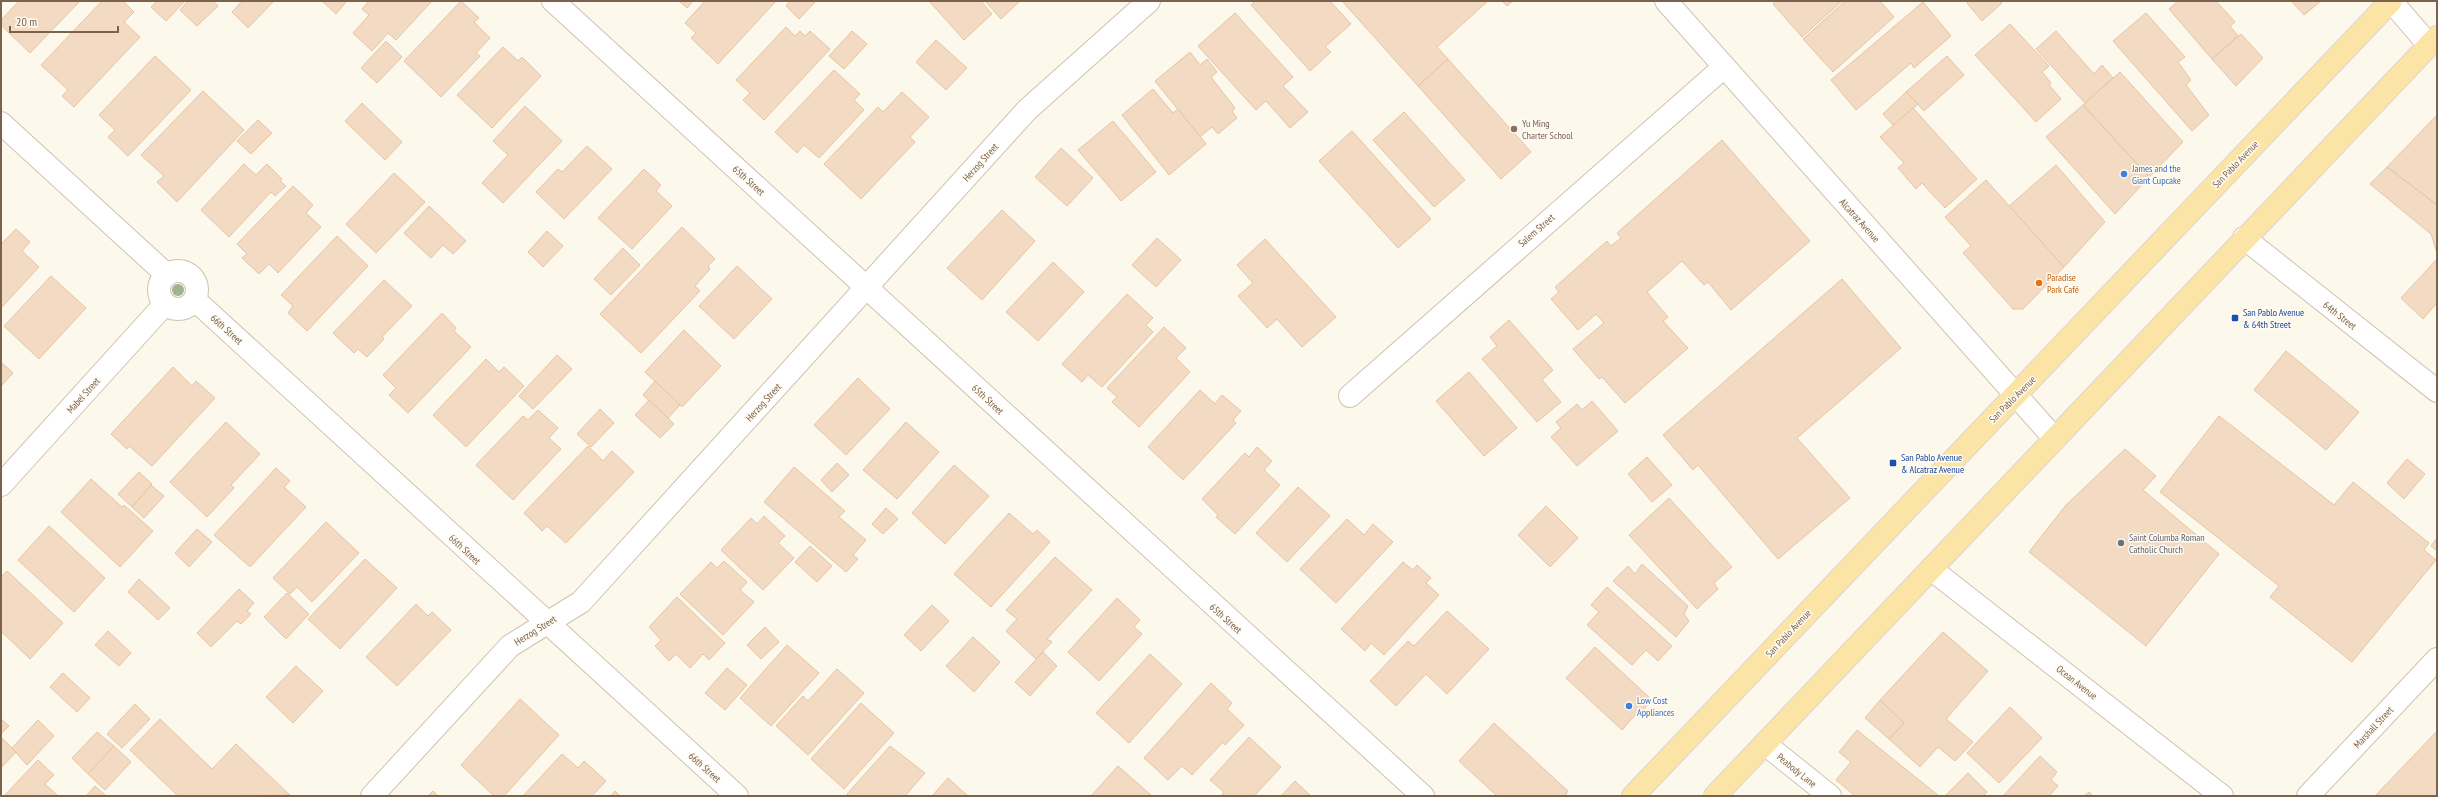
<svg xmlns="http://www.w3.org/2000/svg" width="2438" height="797" viewBox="0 0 2438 797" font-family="'PT Sans Narrow',sans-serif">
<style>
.building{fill:#f3dbc3;stroke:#e6c4a3}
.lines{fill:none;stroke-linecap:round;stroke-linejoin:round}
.minor-casing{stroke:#d1c1b0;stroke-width:24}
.tertiary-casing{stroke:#d1c1b0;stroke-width:24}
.primary-casing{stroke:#dcd6d1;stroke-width:24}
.minor{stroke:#fff;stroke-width:22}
.tertiary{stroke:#fff;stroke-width:22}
.primary{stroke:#fbe4a5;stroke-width:22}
.tree{fill:#9db690}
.education-dot{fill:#8d6e63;stroke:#fffbf2;stroke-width:1.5}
.shop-dot{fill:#3f7fe0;stroke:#fffbf2;stroke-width:1.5}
.food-dot{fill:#e8710a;stroke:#fffbf2;stroke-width:1.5}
.transit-dot{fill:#1a4fb4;stroke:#fffbf2;stroke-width:1.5}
.worship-dot{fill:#6b7280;stroke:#fffbf2;stroke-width:1.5}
.labels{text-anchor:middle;stroke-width:3;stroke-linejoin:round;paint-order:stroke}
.education-label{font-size:10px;fill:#785e54;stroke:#fffbf2;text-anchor:start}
.street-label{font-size:10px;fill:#7a624d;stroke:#fffbf2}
.shop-label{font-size:10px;fill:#366cbe;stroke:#fffbf2;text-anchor:start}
.food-label{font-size:10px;fill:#c56008;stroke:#fffbf2;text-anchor:start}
.transit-label{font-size:10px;fill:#164399;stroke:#fffbf2;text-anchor:start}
.worship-label{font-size:10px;fill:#5b616d;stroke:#fffbf2;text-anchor:start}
</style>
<rect width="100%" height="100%" fill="#fdf8ec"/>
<!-- building -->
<g class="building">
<path d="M19 1H80L30 53 1 25V20Z"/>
<path d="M102 1H123L134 12 124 22 140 37 74 107 62 96 68 90 41 65Z"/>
<path d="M157 1H185L166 21 151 7Z"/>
<path d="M188 1H213L218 6 197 26 180 10Z"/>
<path d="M242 1H274L248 28 232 12Z"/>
<path d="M322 1H347L336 14Z"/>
<path d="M369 1H432L396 40 388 33 372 51 353 33 369 15 362 9Z"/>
<path d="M461 1 479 18 474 22 490 38 476 53 480 56 441 97 404 61Z"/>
<path d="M679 1H693L687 8Z"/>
<path d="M705 1H776L718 64 691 38 696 33 685 23Z"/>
<path d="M790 1H816L799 19 786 6Z"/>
<path d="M929 1H981L992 14 964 40Z"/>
<path d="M985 1H1020L1001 19Z"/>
<path d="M1255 1H1330L1351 24 1325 47 1331 52 1310 71 1251 5Z"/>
<path d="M1342 1H1488L1437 47 1448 59 1418 86Z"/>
<path d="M1502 1H1513L1507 6Z"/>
<path d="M1776 1H1842L1802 37 1773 4Z"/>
<path d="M1845 1H1880L1894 17 1833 72 1803 39Z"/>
<path d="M1969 1H2000L2002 3 1982 21 1967 3Z"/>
<path d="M2178 1H2216L2235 22 2230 26 2238 36 2212 59 2169 9Z"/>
<path d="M2291 1H2321L2304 15Z"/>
<path d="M1923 2 1951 36 1914 68 1911 63 1856 110 1831 80Z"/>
<path d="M1235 13 1293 77 1283 86 1308 112 1290 128 1266 101 1256 110 1198 46Z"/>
<path d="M2146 13 2185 57 2178 62 2191 80 2186 85 2209 115 2192 131 2113 41Z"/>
<path d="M2010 24 2049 66 2042 72 2051 83 2049 85 2061 99 2036 122 1975 55Z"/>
<path d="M786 27 795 36 800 31 805 36 810 31 830 49 764 120 743 100 750 93 736 80Z"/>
<path d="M852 31 867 44 844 69 829 56Z"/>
<path d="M2056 31 2094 74 2102 65 2113 78 2085 103 2036 49Z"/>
<path d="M2241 34 2263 58 2236 86 2212 59Z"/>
<path d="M936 40 967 68 946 90 916 62Z"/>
<path d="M386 41 402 57 377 83 361 68Z"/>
<path d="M503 47 518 61 522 57 541 76 492 128 457 95Z"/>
<path d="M1190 52 1200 65 1207 59 1217 72 1211 77 1235 108 1232 111 1237 118 1218 134 1212 127 1200 137 1155 81Z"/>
<path d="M155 56 191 90 128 156 108 137 115 130 99 115Z"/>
<path d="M1947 56 1964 75 1924 111 1906 92Z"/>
<path d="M1448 59 1531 152 1501 179 1418 86Z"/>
<path d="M834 70 860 94 854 100 864 110 819 158 804 145 797 153 775 132Z"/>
<path d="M2120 72 2183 142 2149 177 2083 105Z"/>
<path d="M1153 89 1173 113 1178 109 1206 144 1169 175 1122 115Z"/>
<path d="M203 91 244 130 177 202 157 182 164 176 141 155Z"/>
<path d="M902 92 929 117 910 137 915 142 861 199 824 164 878 107 883 112Z"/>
<path d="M1906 92 1918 104 1894 126 1883 114Z"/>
<path d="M362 103 402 142 385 160 345 121Z"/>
<path d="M2083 105 2149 177 2115 214 2046 137Z"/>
<path d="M525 106 562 141 503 203 482 183 508 155 493 141Z"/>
<path d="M1913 108 1977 179 1945 208 1922 183 1916 189 1898 168 1904 163 1880 137Z"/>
<path d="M1404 112 1465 180 1434 207 1373 140Z"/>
<path d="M2437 115V205L2387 167Z"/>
<path d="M258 120 272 133 251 154 237 141Z"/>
<path d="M1113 121 1156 172 1121 201 1078 150Z"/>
<path d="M1352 131 1431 219 1398 248 1319 161Z"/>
<path d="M1722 140 1810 241 1731 310 1708 282 1704 285 1682 261 1647 292 1668 317 1663 321 1688 348 1625 403 1602 377 1599 379 1573 349 1604 323 1596 314 1578 330 1551 299 1559 292 1555 287 1607 241 1611 246 1621 238 1617 233Z"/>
<path d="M587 146 612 169 564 219 536 192 558 169 562 172Z"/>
<path d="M1061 148 1093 178 1067 206 1035 177Z"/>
<path d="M244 164 256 175 267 164 282 179 280 181 286 186 275 196 271 192 229 237 201 210Z"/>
<path d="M2056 165 2105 222 2064 267 2009 206Z"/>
<path d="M2387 167 2437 205V253L2431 234 2370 184Z"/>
<path d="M644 169 661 185 656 191 672 206 632 249 598 218Z"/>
<path d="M394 173 425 202 376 253 346 224Z"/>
<path d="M1986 180 2064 267 2023 309H2013L1963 253 1971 246 1945 217Z"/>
<path d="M293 186 313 205 306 213 321 227 278 273 269 264 259 274 242 258 247 254 237 244Z"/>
<path d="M429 206 466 241 453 254 443 245 431 258 404 233Z"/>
<path d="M1002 210 1035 241 982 300 947 268Z"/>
<path d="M682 227 715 259 708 266 710 269 695 286 700 291 641 353 600 314Z"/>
<path d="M16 229 30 242 22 251 39 267 1 308V244Z"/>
<path d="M547 231 563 246 543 267 528 252Z"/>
<path d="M337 236 368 266 307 331 288 313 293 306 281 295Z"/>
<path d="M1157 238 1181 260 1156 287 1132 265Z"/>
<path d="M1265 239 1336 317 1302 347 1277 319 1267 328 1238 296 1253 283 1237 265Z"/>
<path d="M623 248 640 265 611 295 594 279Z"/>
<path d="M2437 259V303L2423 319 2401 298Z"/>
<path d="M1053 262 1084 292 1038 341 1006 312Z"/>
<path d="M737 266 772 299 734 339 699 306Z"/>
<path d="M51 276 86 308 39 359 4 326Z"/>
<path d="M1842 279 1901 348 1797 438 1850 498 1778 559 1698 465 1693 470 1663 435Z"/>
<path d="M384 280 412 306 382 337 384 339 367 357 358 349 354 353 333 333Z"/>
<path d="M1127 294 1153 318 1146 325 1153 332 1102 387 1088 375 1082 382 1062 364Z"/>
<path d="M442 313 456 328 454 331 471 347 408 413 389 395 396 388 383 375Z"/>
<path d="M1509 320 1553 370 1542 380 1561 402 1537 422 1482 359 1497 346 1490 337Z"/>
<path d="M1164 327 1186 348 1176 358 1190 372 1139 427 1112 402 1117 397 1107 388Z"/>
<path d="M684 330 721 366 682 407 645 372Z"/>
<path d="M2286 351 2359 412 2326 450 2254 390Z"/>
<path d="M557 355 572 369 533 409 519 396Z"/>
<path d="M486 359 499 372 504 367 524 386 466 447 433 415Z"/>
<path d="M1 362 13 373 1 386Z"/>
<path d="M173 367 192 386 196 381 215 398 152 466 129 446 127 449 111 434Z"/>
<path d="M1469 372 1517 428 1484 456 1436 401Z"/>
<path d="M858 378 890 409 846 455 814 425Z"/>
<path d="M655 381 680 405 668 418 643 395Z"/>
<path d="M1200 390 1215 404 1222 395 1241 411 1233 420 1236 423 1183 480 1148 447Z"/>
<path d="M649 400 674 424 660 438 635 415Z"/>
<path d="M1592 401 1618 431 1577 466 1551 437 1561 428 1556 422 1577 404 1582 410Z"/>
<path d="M600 409 614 423 591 447 577 434Z"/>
<path d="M538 410 558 428 549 438 561 449 513 500 476 465 523 416 528 420Z"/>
<path d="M2219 416 2334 505 2353 482 2429 543 2424 550 2436 560 2352 662 2270 597 2279 586 2160 492Z"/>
<path d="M226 422 260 454 231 485 234 488 207 517 170 482Z"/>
<path d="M906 422 939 452 897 499 863 470Z"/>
<path d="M588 446 603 461 612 451 634 472 566 543 547 526 542 531 524 513Z"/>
<path d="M1257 447 1272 461 1264 470 1280 485 1235 534 1216 517 1218 515 1202 499 1245 453 1249 457Z"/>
<path d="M2125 449 2156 476 2143 490 2219 554 2146 646 2029 552 2066 505Z"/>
<path d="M1647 457 1672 485 1652 502 1628 474Z"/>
<path d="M2407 459 2425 474 2404 499 2387 483Z"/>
<path d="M837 463 849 475 832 492 821 480Z"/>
<path d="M954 465 989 496 945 544 912 513Z"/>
<path d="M794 467 845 511 839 517 866 540 853 555 858 559 846 572 764 502Z"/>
<path d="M276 468 290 481 284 487 306 507 250 567 214 535Z"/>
<path d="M139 472 152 484 132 507 118 494Z"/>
<path d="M91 479 122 507 124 505 153 531 120 567 61 512Z"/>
<path d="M151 485 164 496 144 518 132 507Z"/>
<path d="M1298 487 1330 516 1287 562 1256 533Z"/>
<path d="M1669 498 1732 567 1714 583 1718 589 1697 609 1629 535Z"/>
<path d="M1546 506 1578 538 1550 567 1518 535Z"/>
<path d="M886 508 898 519 883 534 872 524Z"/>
<path d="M1009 513 1033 534 1037 530 1050 542 991 607 954 574Z"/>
<path d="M764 516 785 536 778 543 794 558 763 590 721 550 751 518 757 524Z"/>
<path d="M1347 519 1364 535 1373 524 1393 542 1336 603 1300 569Z"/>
<path d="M326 522 359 553 312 602 297 587 290 594 273 578Z"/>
<path d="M49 526 105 578 74 612 18 560Z"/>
<path d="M197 529 212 542 189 567 175 553Z"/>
<path d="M2437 538V551L2431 546Z"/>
<path d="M810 546 832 566 817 582 795 562Z"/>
<path d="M1055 557 1092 590 1047 639 1052 642 1036 659 1006 631 1017 619 1006 610Z"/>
<path d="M365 559 397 588 340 649 308 619Z"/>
<path d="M724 561 747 582 740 590 754 602 723 635 680 594 711 562 717 568Z"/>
<path d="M1403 562 1413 570 1417 565 1431 578 1426 583 1439 595 1384 655 1371 643 1365 651 1341 629Z"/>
<path d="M1642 564 1688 606 1684 614 1689 621 1676 637 1613 581 1628 566 1635 574Z"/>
<path d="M7 571 63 623 30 659 1 631V577Z"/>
<path d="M139 579 170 608 158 620 128 592Z"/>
<path d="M1607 587 1672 646 1658 661 1646 650 1632 665 1587 625 1599 612 1591 605Z"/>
<path d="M239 589 254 603 247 611 251 614 241 624 237 621 211 647 197 633Z"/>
<path d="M287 593 309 614 286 639 264 617Z"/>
<path d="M677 597 725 643 709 660 703 654 690 668 676 654 669 661 655 646 661 640 649 627Z"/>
<path d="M1117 598 1140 620 1134 627 1142 634 1099 681 1068 652Z"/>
<path d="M416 604 428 616 432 612 451 630 397 686 366 657Z"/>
<path d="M932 605 949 621 921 651 904 635Z"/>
<path d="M1447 611 1489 649 1447 694 1426 674 1396 706 1370 681 1408 641 1414 646Z"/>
<path d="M765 627 779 642 761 659 747 645Z"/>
<path d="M108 631 131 653 119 666 95 645Z"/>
<path d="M1943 632 1988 671 1946 719 1973 742 1955 761 1938 747 1920 767 1889 739 1904 723 1880 700Z"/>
<path d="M973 637 1000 662 974 692 946 666Z"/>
<path d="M787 645 819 673 771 726 740 698Z"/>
<path d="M1595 647 1651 699 1643 711 1637 713 1622 730 1566 678Z"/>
<path d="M1043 652 1057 666 1030 696 1015 682Z"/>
<path d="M1150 654 1182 684 1129 743 1096 713Z"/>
<path d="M296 666 323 691 293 723 266 697Z"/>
<path d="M727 668 747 685 725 710 705 693Z"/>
<path d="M837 669 864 693 808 755 776 726 803 696 808 701Z"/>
<path d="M63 673 90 698 77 712 50 687Z"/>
<path d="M1211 683 1232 703 1227 709 1244 725 1225 745 1223 742 1192 775 1182 766 1168 780 1144 758Z"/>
<path d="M520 699 559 735 504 796H494L461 765Z"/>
<path d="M1880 700 1904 723 1889 739 1865 718Z"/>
<path d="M861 703 894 733 844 789 811 759Z"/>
<path d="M135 704 150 719 122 748 107 734Z"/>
<path d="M2010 707 2042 738 1999 783 1967 753Z"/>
<path d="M1 719 9 726 1 734Z"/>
<path d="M160 719 212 769 236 744 290 795 178 796 130 750Z"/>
<path d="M38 720 54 736 27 765 12 748Z"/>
<path d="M1494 723 1568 791 1565 796H1497L1459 761Z"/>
<path d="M1857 730 1939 796H1855L1836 780 1851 762 1839 752Z"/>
<path d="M2437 731V796H2375Z"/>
<path d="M97 732 114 746 88 774 72 758Z"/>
<path d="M1 737 16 752 1 768Z"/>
<path d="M1249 737 1281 767 1254 796H1224L1222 794 1224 792 1210 780Z"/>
<path d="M114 746 131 762 105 790 88 774Z"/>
<path d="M890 746 925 773 905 796H849L847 794Z"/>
<path d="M562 754 578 768 584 761 606 781 592 796H523Z"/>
<path d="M2040 756 2057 772 2051 780 2058 786 2049 796H2003Z"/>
<path d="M38 760 54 775 45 784 58 796H4Z"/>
<path d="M1118 766 1152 796H1091Z"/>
<path d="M1968 773 1987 792 1983 796H1945Z"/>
<path d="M948 778 968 796H932Z"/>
<path d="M1295 781 1311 796H1281Z"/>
<path d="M95 786 106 796H86Z"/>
<path d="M433 791 438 796H428Z"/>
<path d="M615 791 620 796H611Z"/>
<path d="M2089 792 2093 796H2084Z"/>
</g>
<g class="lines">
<!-- minor casing -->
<g class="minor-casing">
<g id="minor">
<path d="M553 1 1423 796"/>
<path d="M2391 1 2429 45"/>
<path d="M1 123 167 275"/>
<path d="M2244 238 2437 391"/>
<circle cx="178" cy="290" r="19"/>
<path d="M195 300 737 796"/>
<path d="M1350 396 1724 67"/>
<path d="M1 485 165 304"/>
<path d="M1931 569 2222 796"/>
<path d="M1765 744 1830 796"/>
<path d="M372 796 510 646 581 602 1027 110 1149 1"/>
<path d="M2308 796 2437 659"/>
</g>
</g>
<!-- tertiary casing -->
<g class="tertiary-casing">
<path id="tertiary" d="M1666 1 2055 439"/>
</g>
<!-- primary casing -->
<g class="primary-casing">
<g id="primary">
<path d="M1633 796 2391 1"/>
<path d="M1715 796 2437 37"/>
</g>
</g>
<!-- minor -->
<use href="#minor" class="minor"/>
<!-- tertiary -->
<use href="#tertiary" class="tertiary"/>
<!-- primary -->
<use href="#primary" class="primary"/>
</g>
<!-- trees -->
<circle class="tree" cx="178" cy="290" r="6"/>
<!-- markers -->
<circle class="education-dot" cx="1514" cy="129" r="4"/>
<g class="shop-dot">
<circle cx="2124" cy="174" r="4"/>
<circle cx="1629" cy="706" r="4"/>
</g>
<circle class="food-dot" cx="2039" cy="283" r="4"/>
<g class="transit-dot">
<rect x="2231" y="314" width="8" height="8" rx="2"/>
<rect x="1889" y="459" width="8" height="8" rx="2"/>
</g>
<circle class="worship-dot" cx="2121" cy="543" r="4"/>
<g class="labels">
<!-- education labels -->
<g class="education-label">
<text x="1522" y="127">Yu Ming<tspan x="1522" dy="12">Charter School</tspan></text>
</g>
<!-- street labels -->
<g class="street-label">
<text transform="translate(980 162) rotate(-48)" y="4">Herzog Street</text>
<text transform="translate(2235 164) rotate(-46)" y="4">San Pablo Avenue</text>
<text transform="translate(749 180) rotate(42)" y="4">65th Street</text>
<text transform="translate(1860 220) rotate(48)" y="4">Alcatraz Avenue</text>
<text transform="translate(1536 230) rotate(-41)" y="4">Salem Street</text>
<text transform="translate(2340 315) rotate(38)" y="4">64th Street</text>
<text transform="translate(227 329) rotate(42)" y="4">66th Street</text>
<text transform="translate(83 395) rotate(-48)" y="4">Mabel Street</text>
<text transform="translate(988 399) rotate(43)" y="4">65th Street</text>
<text transform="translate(2012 399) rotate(-45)" y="4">San Pablo Avenue</text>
<text transform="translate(763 402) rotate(-48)" y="4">Herzog Street</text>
<text transform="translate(465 549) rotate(43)" y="4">66th Street</text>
<text transform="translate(1226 618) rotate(42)" y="4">65th Street</text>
<text transform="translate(535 630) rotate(-32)" y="4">Herzog Street</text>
<text transform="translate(1788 633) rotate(-47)" y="4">San Pablo Avenue</text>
<text transform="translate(2077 682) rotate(38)" y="4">Ocean Avenue</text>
<text transform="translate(2373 727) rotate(-47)" y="4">Marshall Street</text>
<text transform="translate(705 767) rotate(42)" y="4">66th Street</text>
<text transform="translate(1797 770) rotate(39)" y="4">Peabody Lane</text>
</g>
<!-- shop labels -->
<g class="shop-label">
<text x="2132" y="172">James and the<tspan x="2132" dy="12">Giant Cupcake</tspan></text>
<text x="1637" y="704">Low Cost<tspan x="1637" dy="12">Appliances</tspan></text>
</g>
<!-- food labels -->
<g class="food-label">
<text x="2047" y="281">Paradise<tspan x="2047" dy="12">Park Café</tspan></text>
</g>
<!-- transit labels -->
<g class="transit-label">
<text x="2243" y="316">San Pablo Avenue<tspan x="2243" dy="12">&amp; 64th Street</tspan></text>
<text x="1901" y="461">San Pablo Avenue<tspan x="1901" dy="12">&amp; Alcatraz Avenue</tspan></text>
</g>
<!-- worship labels -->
<g class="worship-label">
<text x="2129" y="541">Saint Columba Roman<tspan x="2129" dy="12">Catholic Church</tspan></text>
</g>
</g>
<!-- border -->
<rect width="2438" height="797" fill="none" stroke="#7a624d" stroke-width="4"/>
<!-- scale -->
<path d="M10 26v6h108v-6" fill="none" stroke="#7a624d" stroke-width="2"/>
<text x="16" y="26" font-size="12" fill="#7a624d" stroke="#fffbf2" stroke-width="3" paint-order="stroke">20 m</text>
</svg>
